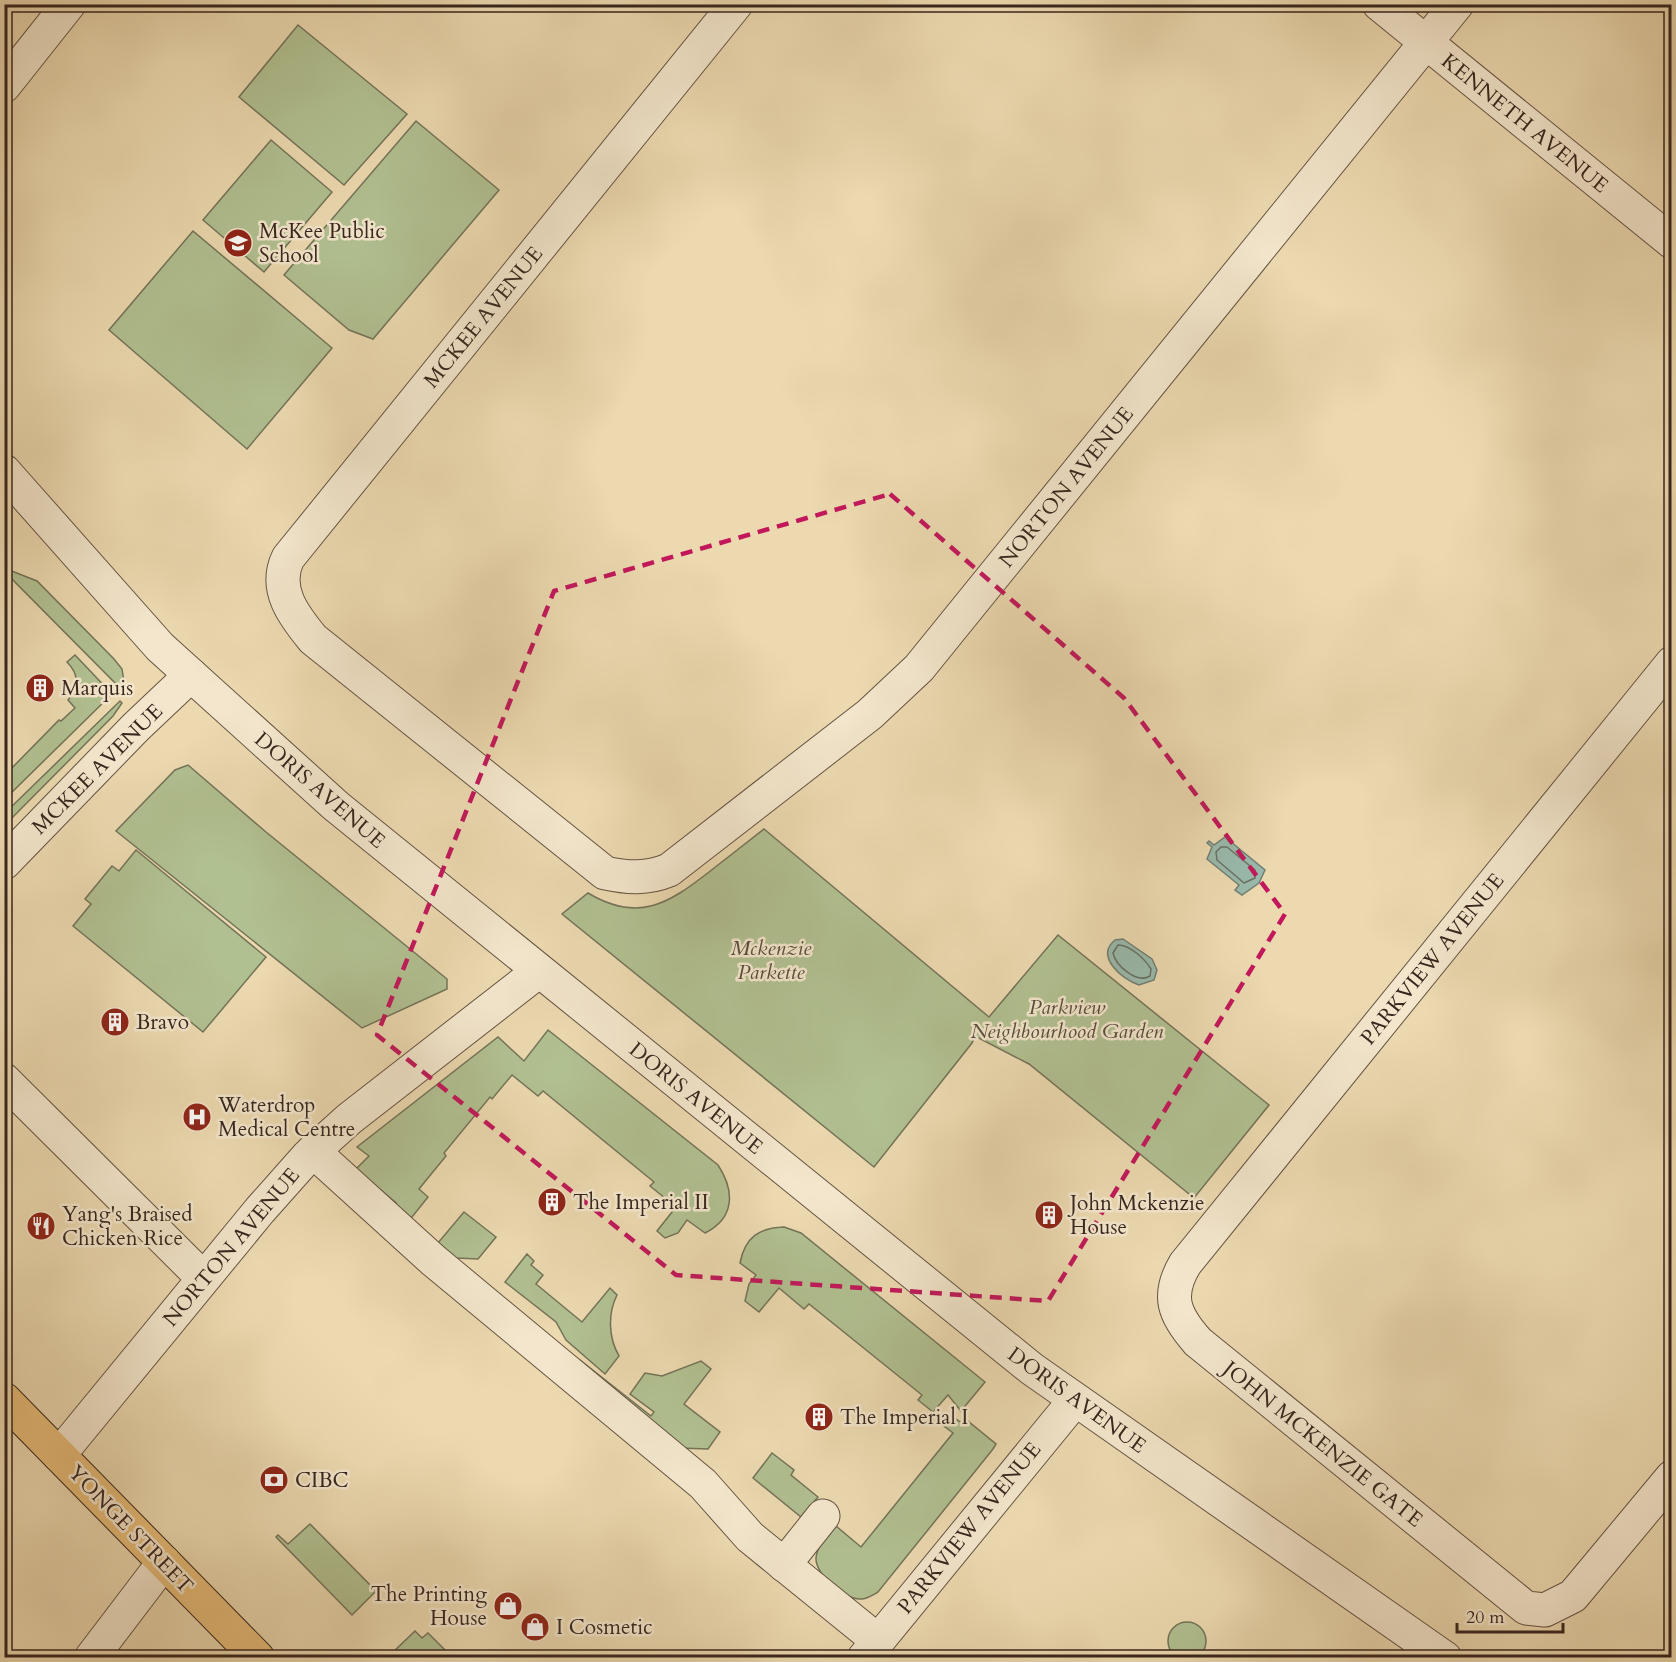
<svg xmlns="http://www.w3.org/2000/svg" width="1676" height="1662" viewBox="0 0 1676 1662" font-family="Cardo,serif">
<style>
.green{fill:#b1c091;stroke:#747358;stroke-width:1.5}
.water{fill:#99baac;stroke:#727f73;stroke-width:1.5}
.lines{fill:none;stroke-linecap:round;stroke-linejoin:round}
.shore{stroke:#687065;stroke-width:1.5}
.minor-casing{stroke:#655342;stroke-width:35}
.major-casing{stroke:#38261e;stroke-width:35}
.minor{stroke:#f3e6cc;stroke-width:33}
.major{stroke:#e6bc78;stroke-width:33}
.marked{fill:none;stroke:#c2185b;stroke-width:4.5;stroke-dasharray:12 8;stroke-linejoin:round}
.labels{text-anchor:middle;stroke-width:5;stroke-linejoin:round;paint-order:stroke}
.street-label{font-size:21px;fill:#38261e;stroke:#f3e6cc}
.poi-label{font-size:21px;fill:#38261e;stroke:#f3e6cc;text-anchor:start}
.park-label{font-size:21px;font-style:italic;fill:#564c3b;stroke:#f3e6cc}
</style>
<rect width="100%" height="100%" fill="#ecd9b0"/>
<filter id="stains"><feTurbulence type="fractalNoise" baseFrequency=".00333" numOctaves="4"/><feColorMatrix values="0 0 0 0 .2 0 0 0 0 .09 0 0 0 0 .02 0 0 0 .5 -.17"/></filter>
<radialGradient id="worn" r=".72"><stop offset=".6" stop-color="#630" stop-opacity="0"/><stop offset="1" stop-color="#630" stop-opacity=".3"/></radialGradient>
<!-- green -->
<g class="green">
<path d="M298 25 407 114 344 185 239 97Z"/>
<path d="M416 121 499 190 373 339 349 330 284 275Z"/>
<path d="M271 140 332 192 264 272 203 220Z"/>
<path d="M193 231 332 348 247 449 109 330Z"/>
<path d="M4 568 37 581 114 659 122 669 126 694 5 572Z"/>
<path d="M75 655 112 694 5 799V775L59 720 61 721 75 708 68 700C79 687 79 674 67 662Z"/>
<path d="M120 701 122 703 113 716 5 825V813Z"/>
<path d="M188 765 266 832 447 979V989L362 1028 116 831 175 770Z"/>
<path d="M764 829 989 1017 1058 935 1269 1105 1194 1198 1029 1064 975 1036 972 1043 874 1167 562 914 588 893C638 923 668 904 709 872 727 858 746 843 764 829Z"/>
<path d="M136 850 266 957 203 1032 73 926 91 904 85 899 112 866 119 871Z"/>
<path d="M548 1030 718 1165C735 1191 735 1218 705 1233L687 1220 678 1233 665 1238 657 1231 676 1207 650 1186 654 1182 543 1091 538 1096 512 1075 492 1099 490 1097 444 1153 446 1156 419 1189 428 1197 408 1222 392 1209 396 1203 356 1169 369 1156 357 1147 498 1037 524 1061Z"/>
<path d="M464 1212 496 1237 478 1259 456 1258 437 1244Z"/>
<path d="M784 1227 801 1233 985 1382 961 1411 948 1395 933 1412 918 1400 922 1395 809 1304 804 1309 779 1288 759 1312 745 1301 749 1284 756 1275 740 1263C745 1237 759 1228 784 1227Z"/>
<path d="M527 1254 534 1261 531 1265 543 1275 536 1284 582 1322 610 1288 617 1295C608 1313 608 1337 619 1356L605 1374 566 1340 556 1322 505 1282Z"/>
<path d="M580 1360 651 1416 654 1412 630 1394 645 1373 662 1376 701 1361 711 1369 684 1404 720 1432 708 1449 680 1448 576 1364Z"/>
<path d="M952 1416 963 1424 964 1418 996 1444 993 1449 878 1592C873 1595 867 1599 861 1599 844 1600 815 1574 816 1558 817 1545 828 1535 836 1526L861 1547 953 1433 944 1426Z"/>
<path d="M772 1453 794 1470 791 1475 818 1497 801 1517 753 1478Z"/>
<path d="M310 1524 376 1591 352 1615 276 1537 278 1535 288 1544Z"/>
<circle cx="1187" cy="1641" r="19"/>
<path d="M415 1631 422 1638 428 1633 452 1657H393L390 1655Z"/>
</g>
<!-- water -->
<g class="water">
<path d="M1225 837 1265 870 1259 883 1242 895 1235 890 1239 885 1207 859 1212 847 1207 843 1209 841 1214 845Z"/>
<path d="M1123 939 1152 959 1157 970 1154 980 1139 985C1121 979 1095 956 1115 940Z"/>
</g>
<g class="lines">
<!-- shore -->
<g class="shore">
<path d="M1221 847H1227L1255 870V878L1244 883 1217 860 1216 852Z"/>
<path d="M1118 945C1130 945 1145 959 1151 969L1150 976C1137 984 1116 966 1113 953Z"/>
</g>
<!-- minor casing -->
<g class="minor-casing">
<g id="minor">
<path d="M736 4 288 558C273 589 294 616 313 639L605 873C628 878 647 879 669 870L870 714 919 668 1457 4"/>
<path d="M1379 4 1672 242"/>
<path d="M4 86 69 4"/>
<path d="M4 471 160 647 336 806 1032 1369 1445 1658"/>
<path d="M1672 663 1185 1264C1166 1296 1174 1315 1198 1342L1526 1608 1545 1610 1573 1596 1672 1477"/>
<path d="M4 863 136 727 191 675"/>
<path d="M4 1080 203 1278"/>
<path d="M313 1151 433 1260 703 1484 750 1537 877 1640"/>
<path d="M59 1455 260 1210 308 1156 349 1119 539 971"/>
<path d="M784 1565 823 1516"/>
<path d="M91 1658 164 1562"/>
<path d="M864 1658 1075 1400"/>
</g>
</g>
<!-- major casing -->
<g class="major-casing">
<path id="major" d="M4 1399 258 1658"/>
</g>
<!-- minor -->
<use href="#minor" class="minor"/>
<!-- major -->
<use href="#major" class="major"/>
</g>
<!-- marked area -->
<path class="marked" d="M890 494 1124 698 1285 914 1048 1301 676 1275 377 1035 554 591Z"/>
<!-- icons -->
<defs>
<g id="school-disc" transform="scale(1.5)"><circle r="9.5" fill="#8f2418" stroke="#f3e6cc"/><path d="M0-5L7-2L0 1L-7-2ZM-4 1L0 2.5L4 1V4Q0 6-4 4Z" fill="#fff"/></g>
<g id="building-disc" transform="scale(1.5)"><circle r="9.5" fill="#8f2418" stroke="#f3e6cc"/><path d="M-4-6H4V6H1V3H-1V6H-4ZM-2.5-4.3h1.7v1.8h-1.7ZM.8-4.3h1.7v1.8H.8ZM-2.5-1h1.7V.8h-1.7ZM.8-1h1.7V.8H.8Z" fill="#fff"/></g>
<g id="hospital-disc" transform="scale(1.5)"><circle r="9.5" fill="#8f2418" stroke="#f3e6cc"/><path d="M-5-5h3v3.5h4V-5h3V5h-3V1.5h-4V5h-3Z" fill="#fff"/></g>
<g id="restaurant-disc" transform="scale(1.5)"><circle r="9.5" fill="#8f2418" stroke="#f3e6cc"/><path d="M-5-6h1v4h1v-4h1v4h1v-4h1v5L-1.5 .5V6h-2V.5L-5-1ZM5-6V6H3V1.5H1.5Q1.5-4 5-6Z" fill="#fff"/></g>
<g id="bank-disc" transform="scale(1.5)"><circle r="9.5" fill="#8f2418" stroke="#f3e6cc"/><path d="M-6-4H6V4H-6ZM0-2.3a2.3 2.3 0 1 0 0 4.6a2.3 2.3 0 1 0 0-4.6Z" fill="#fff"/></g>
<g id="shop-disc" transform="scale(1.5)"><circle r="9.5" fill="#8f2418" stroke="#f3e6cc"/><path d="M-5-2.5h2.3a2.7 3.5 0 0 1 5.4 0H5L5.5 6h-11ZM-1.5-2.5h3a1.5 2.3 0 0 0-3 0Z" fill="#fff"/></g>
</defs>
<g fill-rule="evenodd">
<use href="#school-disc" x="238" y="243"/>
<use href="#building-disc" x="40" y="688"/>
<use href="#building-disc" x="115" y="1022"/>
<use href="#hospital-disc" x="197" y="1117"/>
<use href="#building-disc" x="552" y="1202"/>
<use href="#building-disc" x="1049" y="1215"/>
<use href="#restaurant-disc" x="41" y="1226"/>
<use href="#building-disc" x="819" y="1417"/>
<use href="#bank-disc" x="274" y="1480"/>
<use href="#shop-disc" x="508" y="1606"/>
<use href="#shop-disc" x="535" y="1627"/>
</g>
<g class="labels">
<!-- street labels -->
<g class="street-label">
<text transform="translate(1525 123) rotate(39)" y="7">KENNETH AVENUE</text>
<text transform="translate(483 317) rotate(-51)" y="7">MCKEE AVENUE</text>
<text transform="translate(1066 487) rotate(-51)" y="7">NORTON AVENUE</text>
<text transform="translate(97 769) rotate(-45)" y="7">MCKEE AVENUE</text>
<text transform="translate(320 790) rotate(41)" y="7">DORIS AVENUE</text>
<text transform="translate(1432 959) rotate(-51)" y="7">PARKVIEW AVENUE</text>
<text transform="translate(696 1098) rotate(39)" y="7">DORIS AVENUE</text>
<text transform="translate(231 1247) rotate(-50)" y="7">NORTON AVENUE</text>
<text transform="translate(1077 1400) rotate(36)" y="7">DORIS AVENUE</text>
<text transform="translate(1323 1444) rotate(39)" y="7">JOHN MCKENZIE GATE</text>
<text transform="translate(969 1528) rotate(-51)" y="7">PARKVIEW AVENUE</text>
<text transform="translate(131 1529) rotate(46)" y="7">YONGE STREET</text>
</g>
<!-- poi labels -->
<g class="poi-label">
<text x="259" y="238">McKee Public<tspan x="259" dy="24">School</tspan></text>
<text x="61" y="695">Marquis</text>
<text x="136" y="1029">Bravo</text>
<text x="218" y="1112">Waterdrop<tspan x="218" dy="24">Medical Centre</tspan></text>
<text x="573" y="1209">The Imperial II</text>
<text x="1070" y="1210">John Mckenzie<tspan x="1070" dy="24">House</tspan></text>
<text x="62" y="1221">Yang's Braised<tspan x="62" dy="24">Chicken Rice</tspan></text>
<text x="840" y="1424">The Imperial I</text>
<text x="295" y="1487">CIBC</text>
<text x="487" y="1601" text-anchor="end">The Printing<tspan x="487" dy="24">House</tspan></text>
<text x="556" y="1634">I Cosmetic</text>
</g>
<!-- park labels -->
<g class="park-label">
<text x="771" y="955">Mckenzie<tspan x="771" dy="24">Parkette</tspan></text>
<text x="1067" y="1014">Parkview<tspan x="1067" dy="24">Neighbourhood Garden</tspan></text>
</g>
</g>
<!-- margin -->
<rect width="1676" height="1662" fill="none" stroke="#ecd9b0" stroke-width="24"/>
<rect x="6" y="6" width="1664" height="1650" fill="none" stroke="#38261e" stroke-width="3"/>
<rect x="12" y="12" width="1652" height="1638" fill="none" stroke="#38261e" stroke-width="1.5"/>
<!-- scale -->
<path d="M1457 1623v9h106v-9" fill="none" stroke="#38261e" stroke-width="3"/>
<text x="1466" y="1623" font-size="18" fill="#38261e" stroke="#f3e6cc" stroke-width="4.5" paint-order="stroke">20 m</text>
<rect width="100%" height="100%" filter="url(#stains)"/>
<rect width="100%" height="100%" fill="url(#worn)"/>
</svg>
